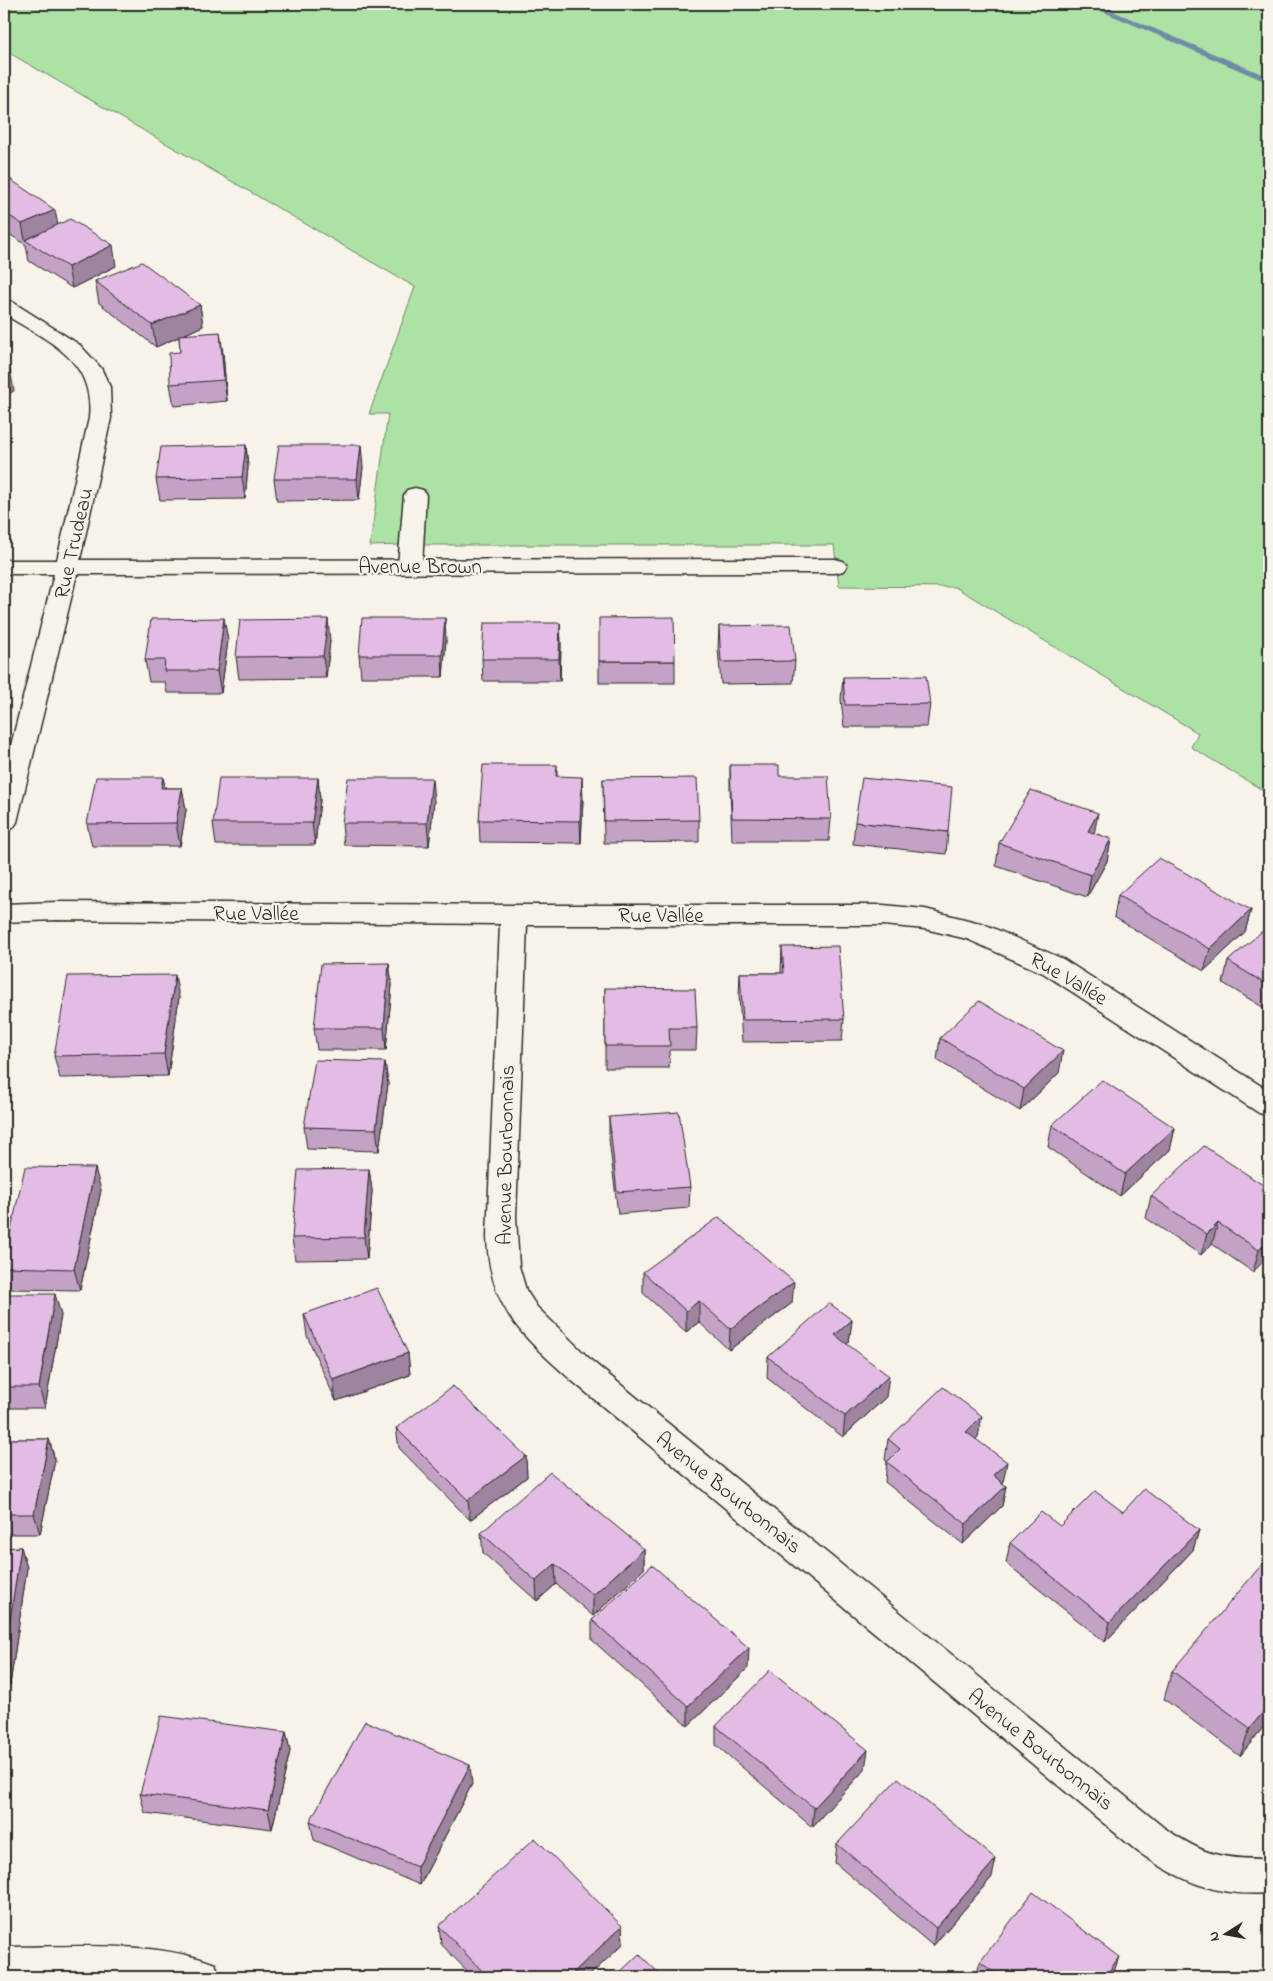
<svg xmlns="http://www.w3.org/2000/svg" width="1273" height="1981" viewBox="0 0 1273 1981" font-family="'Indie Flower',sans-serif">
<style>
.green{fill:#ade2a5;stroke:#6c8668}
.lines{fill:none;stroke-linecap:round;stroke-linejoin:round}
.stream{fill:#6f8ba6;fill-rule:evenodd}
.lane-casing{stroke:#2b2b2b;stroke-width:3}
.street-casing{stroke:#2b2b2b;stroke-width:3}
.lane{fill:#f7f3e8;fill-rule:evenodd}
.street{fill:#f7f3e8;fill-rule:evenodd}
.wall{fill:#c3a2c5;stroke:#2b2b2b}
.shaded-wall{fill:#9f84a0;stroke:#2b2b2b}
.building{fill:#e3bce5;stroke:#2b2b2b}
.labels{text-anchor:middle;stroke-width:4.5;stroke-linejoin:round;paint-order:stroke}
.street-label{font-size:21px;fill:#2b2b2b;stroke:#f7f3e8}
</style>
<rect width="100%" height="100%" fill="#f7f3e8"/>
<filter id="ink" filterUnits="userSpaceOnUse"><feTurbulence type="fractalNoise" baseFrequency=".02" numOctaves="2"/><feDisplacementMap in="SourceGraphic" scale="10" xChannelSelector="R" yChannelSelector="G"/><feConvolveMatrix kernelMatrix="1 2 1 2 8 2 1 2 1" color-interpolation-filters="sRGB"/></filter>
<g filter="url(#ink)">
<!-- green -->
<path class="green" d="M4 4H1269V794L1191 747 1198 733 955 587 839 586 834 545H422L426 490 408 491 401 545 370 546 388 414H369L415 287 4 50Z"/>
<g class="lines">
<!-- stream -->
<path class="stream" d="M1085 4H1096L1269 77V83Z"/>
<!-- lane casing -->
<g class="lane-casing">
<path id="lane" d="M415 488 423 490 426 495 422 566 418 571 410 573 402 571 398 566 404 495 407 490Z"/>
</g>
<!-- street casing -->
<g class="street-casing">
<g id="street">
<path d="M4 299 11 301 80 345 101 368 110 387 111 418 80 560 835 559 843 561 847 566 843 571 835 573 77 574 17 822 13 828 4 831V773L54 574H4V560H57L89 418C95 358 47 341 4 314Z"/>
<path d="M57 902 514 905H883L925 909 984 924 1063 959 1269 1091V1116L1259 1113 1043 973 967 939 925 929 883 925H527L516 1217 519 1266 526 1290 537 1307 593 1362 1163 1827C1204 1855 1219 1859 1269 1859V1893C1216 1897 1180 1881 1137 1851L571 1380C521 1335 489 1308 487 1236L500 924 57 920 4 922V904Z"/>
<path d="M4 1947C69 1947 155 1940 215 1964L221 1977H4Z"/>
</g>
</g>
<!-- lane -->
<use href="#lane" class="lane"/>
<!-- street -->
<use href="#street" class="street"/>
</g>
<!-- wall -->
<g class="wall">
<path d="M4 175 57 225 116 266 72 288 29 261 26 245 9 234 4 236Z"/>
<path d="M95 281 200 305 203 326 183 335 223 353 227 401 174 406 170 384 180 352 179 337 156 347 99 303Z"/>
<path d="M246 445 248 467 245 499 160 500 156 479Z"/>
<path d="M363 467 359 500 277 501 274 479Z"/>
<path d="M560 623 561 645 560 681H483L482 659Z"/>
<path d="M719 626 795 661 793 683 721 684 718 649Z"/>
<path d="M228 640 221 693H167L165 682H149L145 660Z"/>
<path d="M446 640 443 677H361L359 655Z"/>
<path d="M330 641 326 678 239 679 236 657Z"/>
<rect x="599" y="661" width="76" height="22"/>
<path d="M843 677 930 704 927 727H844L841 699Z"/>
<path d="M557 765V776L583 799 581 843 480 842 479 820Z"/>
<path d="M730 765 779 776 831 819 829 841H732L730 787Z"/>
<path d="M163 777 165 788H182L186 810 180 846H92L87 824Z"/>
<path d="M318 778 320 800 315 845H216L213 823Z"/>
<path d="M603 779 699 820V842L604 843Z"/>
<path d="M434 801 429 846 344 845 342 823Z"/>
<path d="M855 822 948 832 946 854 853 844Z"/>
<path d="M1094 833 1111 839 1107 861 1087 897 996 866 999 843Z"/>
<path d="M1118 895 1251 910 1245 932 1204 971 1114 917Z"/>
<path d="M1269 927V1011L1223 983 1228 961Z"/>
<path d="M782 947 844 1019 842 1041 742 1042 739 995 740 973H781Z"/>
<path d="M389 963 392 985 386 1050H317L314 1028Z"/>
<path d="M605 988 697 1028 696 1050H670L669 1068H605Z"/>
<path d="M179 997 168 1076 60 1078 54 1056Z"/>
<path d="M940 1038 1059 1073 1020 1111 937 1060Z"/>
<path d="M385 1062 388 1084 379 1151 307 1149 304 1127Z"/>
<path d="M609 1117 690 1187 689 1208 618 1214 609 1139Z"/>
<path d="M1052 1125 1175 1128 1170 1150 1120 1196 1048 1147Z"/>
<path d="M369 1169 372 1191 367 1259 295 1260 292 1238Z"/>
<path d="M1269 1189V1256L1253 1272 1212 1244 1201 1255 1146 1218 1151 1196Z"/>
<path d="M101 1190 80 1290 9 1289 4 1272V1261Z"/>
<path d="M643 1272 792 1303 729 1350 699 1322 686 1332 643 1293Z"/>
<path d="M4 1294 61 1315 45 1408H4Z"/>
<path d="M304 1314 408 1353 410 1375 336 1401 307 1336Z"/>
<path d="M852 1320 849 1342 847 1344 886 1397 843 1437 767 1378 768 1357Z"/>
<path d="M396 1428 526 1456 527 1477 470 1520 399 1448Z"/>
<path d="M978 1437 976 1439 1003 1483 1006 1486 1002 1506 963 1544 885 1482 887 1461 885 1460 888 1439Z"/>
<path d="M4 1439H49L55 1460 40 1534H4Z"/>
<path d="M1123 1512 1199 1530 1193 1550 1105 1642 1006 1563 1010 1543 1060 1526Z"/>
<path d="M481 1533 644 1549V1569L593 1616 556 1584 537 1601 483 1553Z"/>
<path d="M21 1547 27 1568 10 1685H4V1548Z"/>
<path d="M592 1620 748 1668 688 1726 592 1640Z"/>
<path d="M1172 1671 1269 1720 1240 1756 1164 1699Z"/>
<path d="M716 1726 865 1769 812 1827 716 1745Z"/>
<path d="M286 1732 290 1751 272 1829 145 1813 140 1794Z"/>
<path d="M472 1784 420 1885 314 1840 310 1821Z"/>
<path d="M837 1844 992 1877 933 1946 835 1863Z"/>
<path d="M439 1926H622L623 1944 588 1977H473L441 1944Z"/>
<path d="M980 1962 1113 1975 1112 1977H976Z"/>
</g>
<!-- shaded-wall -->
<g class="shaded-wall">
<path d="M55 210 59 231 25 240 22 224Z"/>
<path d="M4 213H5L9 234 4 236Z"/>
<path d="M113 245 116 266 72 288 68 267Z"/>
<path d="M200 305 203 326 156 347 152 325Z"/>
<path d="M220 332 223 353 227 401 224 380Z"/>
<path d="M10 369 14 391 4 396V372Z"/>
<path d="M246 445 248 467 245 499 242 477Z"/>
<path d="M361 445 363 467 359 500 357 479Z"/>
<path d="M224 618 228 640 221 693 217 671Z"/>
<path d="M445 618 446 640 443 677 442 655Z"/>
<path d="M328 619 330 641 326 678 323 656Z"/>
<path d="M560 623 561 645 560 681 559 659Z"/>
<path d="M163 777 167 799 161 788Z"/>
<path d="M582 777 583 799 581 843 580 821Z"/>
<path d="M318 778 320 800 315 845 312 823Z"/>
<path d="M432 778 434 801 429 846 427 823Z"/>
<path d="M182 788 186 810 180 846 176 823Z"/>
<path d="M1098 813 1094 835 1088 831Z"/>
<path d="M1111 839 1107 861 1087 897 1091 875Z"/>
<path d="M1251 910 1245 932 1204 971 1210 949Z"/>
<path d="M389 963 392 985 386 1050 384 1028Z"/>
<path d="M175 975 179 997 168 1076 164 1054Z"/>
<path d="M1063 1051 1059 1073 1020 1111 1024 1089Z"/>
<path d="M385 1062 388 1084 379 1151 376 1129Z"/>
<path d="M1175 1128 1170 1150 1120 1196 1125 1174Z"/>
<path d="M95 1168 101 1190 80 1290 74 1269Z"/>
<path d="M369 1169 372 1191 367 1259 364 1237Z"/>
<path d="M1218 1223 1212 1244 1201 1255 1207 1234Z"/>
<path d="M1269 1240V1256L1253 1272 1259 1250Z"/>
<path d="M794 1282 792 1303 729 1350 730 1329Z"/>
<path d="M55 1294 61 1315 45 1408 39 1387Z"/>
<path d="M699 1301V1322L686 1332V1311Z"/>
<path d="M852 1320 849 1342 833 1356 835 1335Z"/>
<path d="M408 1353 410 1375 336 1401 333 1380Z"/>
<path d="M889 1376 886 1397 843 1437 845 1416Z"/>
<path d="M982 1416 978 1437 963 1452 966 1432Z"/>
<path d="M49 1439 55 1460 40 1534 34 1514Z"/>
<path d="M526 1456 527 1477 470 1520 468 1500Z"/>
<path d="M1007 1462 1003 1483 993 1475Z"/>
<path d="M1006 1486 1002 1506 963 1544 966 1524Z"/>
<path d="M1199 1530 1193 1550 1105 1642 1110 1622Z"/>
<path d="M21 1547 27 1568 10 1685 4 1668V1659Z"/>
<path d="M644 1549V1569L593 1616V1595Z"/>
<path d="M555 1564 556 1584 537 1601 536 1581Z"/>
<path d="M749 1648 748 1668 688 1726V1706Z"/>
<path d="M1269 1705V1720L1240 1756 1250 1728Z"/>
<path d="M286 1732 290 1751 272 1829 268 1810Z"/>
<path d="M868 1750 865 1769 812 1827 814 1808Z"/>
<path d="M470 1765 472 1784 420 1885 417 1867Z"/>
<path d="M996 1859 992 1877 933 1946 936 1928Z"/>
<path d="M622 1926 623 1944 588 1977H569Z"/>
<path d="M1119 1957 1113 1975 1112 1977H1105Z"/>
</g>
<!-- building -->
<g class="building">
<path d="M4 175 55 210 22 224 5 213H4Z"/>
<path d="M70 219 113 245 68 267 25 240Z"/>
<path d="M142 262 200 305 152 325 95 281Z"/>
<path d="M220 332 224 380 170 384 169 353 180 352 179 335Z"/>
<path d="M4 365 10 369 4 372Z"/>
<path d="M246 445 242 477 156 479 161 447Z"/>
<path d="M279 445H361L357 479H274Z"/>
<path d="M674 617 675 661H599V618Z"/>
<path d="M224 618 217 671H164L165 660H145L151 619Z"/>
<path d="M362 618H445L442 655H359Z"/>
<path d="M328 619 323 656 236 657 240 620Z"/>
<path d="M484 623H560L559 659H482Z"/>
<path d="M791 625 795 661 721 662 719 626Z"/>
<path d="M926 676 930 704 845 705 843 677Z"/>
<path d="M483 765H557L556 776 582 777 580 821 479 820Z"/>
<path d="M730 765H779V776H828L831 819 732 818Z"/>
<path d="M96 777H163L161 788H182L176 823 87 824Z"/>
<path d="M219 778H318L312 823H213Z"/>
<path d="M348 778H432L427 823H342Z"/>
<path d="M697 778 699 820 604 821 603 779Z"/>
<path d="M862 778 952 787 948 832 855 822Z"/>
<path d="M1031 790 1098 813 1088 831 1111 839 1091 875 999 843Z"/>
<path d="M1159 858 1251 910 1210 949 1118 895Z"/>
<path d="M1268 926 1269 927V986L1228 961Z"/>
<path d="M838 946 844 1019 743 1020 740 973H784L782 947Z"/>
<path d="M389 963 384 1028H314L321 964Z"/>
<path d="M175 975 164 1054 54 1056 68 976Z"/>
<path d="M605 988 695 989 697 1028H669L670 1046H605Z"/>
<path d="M979 1001 1063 1051 1024 1089 940 1038Z"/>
<path d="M315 1060 385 1062 376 1129 304 1127Z"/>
<path d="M1102 1080 1175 1128 1125 1174 1052 1125Z"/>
<path d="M679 1112 690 1187 617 1192 609 1117Z"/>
<path d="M1204 1146 1269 1189V1240L1259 1250 1218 1223 1207 1234 1151 1196Z"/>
<path d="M25 1167 95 1168 74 1269 4 1267V1261Z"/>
<path d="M369 1169 364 1237 292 1238 298 1170Z"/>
<path d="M719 1217 794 1282 730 1329 699 1301 686 1311 643 1272Z"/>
<path d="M377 1288 408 1353 333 1380 304 1314Z"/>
<path d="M4 1294H55L39 1387H4Z"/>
<path d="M829 1303 852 1320 835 1335 889 1376 845 1416 768 1357Z"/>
<path d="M453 1386 526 1456 468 1500 396 1428Z"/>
<path d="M943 1387 982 1416 966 1432 1007 1462 993 1475 1006 1486 966 1524 887 1462 900 1449 888 1439Z"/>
<path d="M4 1439H49L34 1514H4Z"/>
<path d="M550 1472 644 1549 593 1595 555 1564 536 1581 481 1533Z"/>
<path d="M1144 1489 1199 1530 1110 1622 1010 1543 1041 1512 1060 1526 1095 1491 1123 1512Z"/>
<path d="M21 1547 4 1659V1548Z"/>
<path d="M1269 1556V1705L1250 1728 1172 1671Z"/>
<path d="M652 1565 749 1648 688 1706 592 1620Z"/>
<path d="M770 1670 868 1750 814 1808 716 1726Z"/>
<path d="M161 1716 286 1732 268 1810 140 1794Z"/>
<path d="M365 1721 470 1765 417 1867 310 1821Z"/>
<path d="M898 1778 996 1859 936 1928 837 1844Z"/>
<path d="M535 1838 622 1926 569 1977H488L439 1926Z"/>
<path d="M1033 1892 1119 1957 1105 1977H1000L980 1962Z"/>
<path d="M639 1954 663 1977H615Z"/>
</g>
</g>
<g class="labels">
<!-- street labels -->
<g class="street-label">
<text transform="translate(73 543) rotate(-77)" y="7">Rue Trudeau</text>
<text x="420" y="573">Avenue Brown</text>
<text x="256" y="920">Rue Vallée</text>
<text x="661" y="922">Rue Vallée</text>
<text transform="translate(1069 978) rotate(30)" y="7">Rue Vallée</text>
<text transform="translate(505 1155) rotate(-89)" y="7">Avenue Bourbonnais</text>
<text transform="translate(729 1492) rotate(39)" y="7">Avenue Bourbonnais</text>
<text transform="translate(1041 1749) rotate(39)" y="7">Avenue Bourbonnais</text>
</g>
</g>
<!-- margin -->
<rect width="1273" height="1981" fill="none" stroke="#f7f3e8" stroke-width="20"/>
<rect x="10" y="10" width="1253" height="1961" fill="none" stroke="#2b2b2b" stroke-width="2" filter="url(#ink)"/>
<!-- north arrow -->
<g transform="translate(1226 1934) rotate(259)" stroke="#f7f3e8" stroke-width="4" paint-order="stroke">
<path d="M0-4L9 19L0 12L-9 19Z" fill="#2b2b2b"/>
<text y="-8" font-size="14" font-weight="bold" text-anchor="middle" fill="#2b2b2b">N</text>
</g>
</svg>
